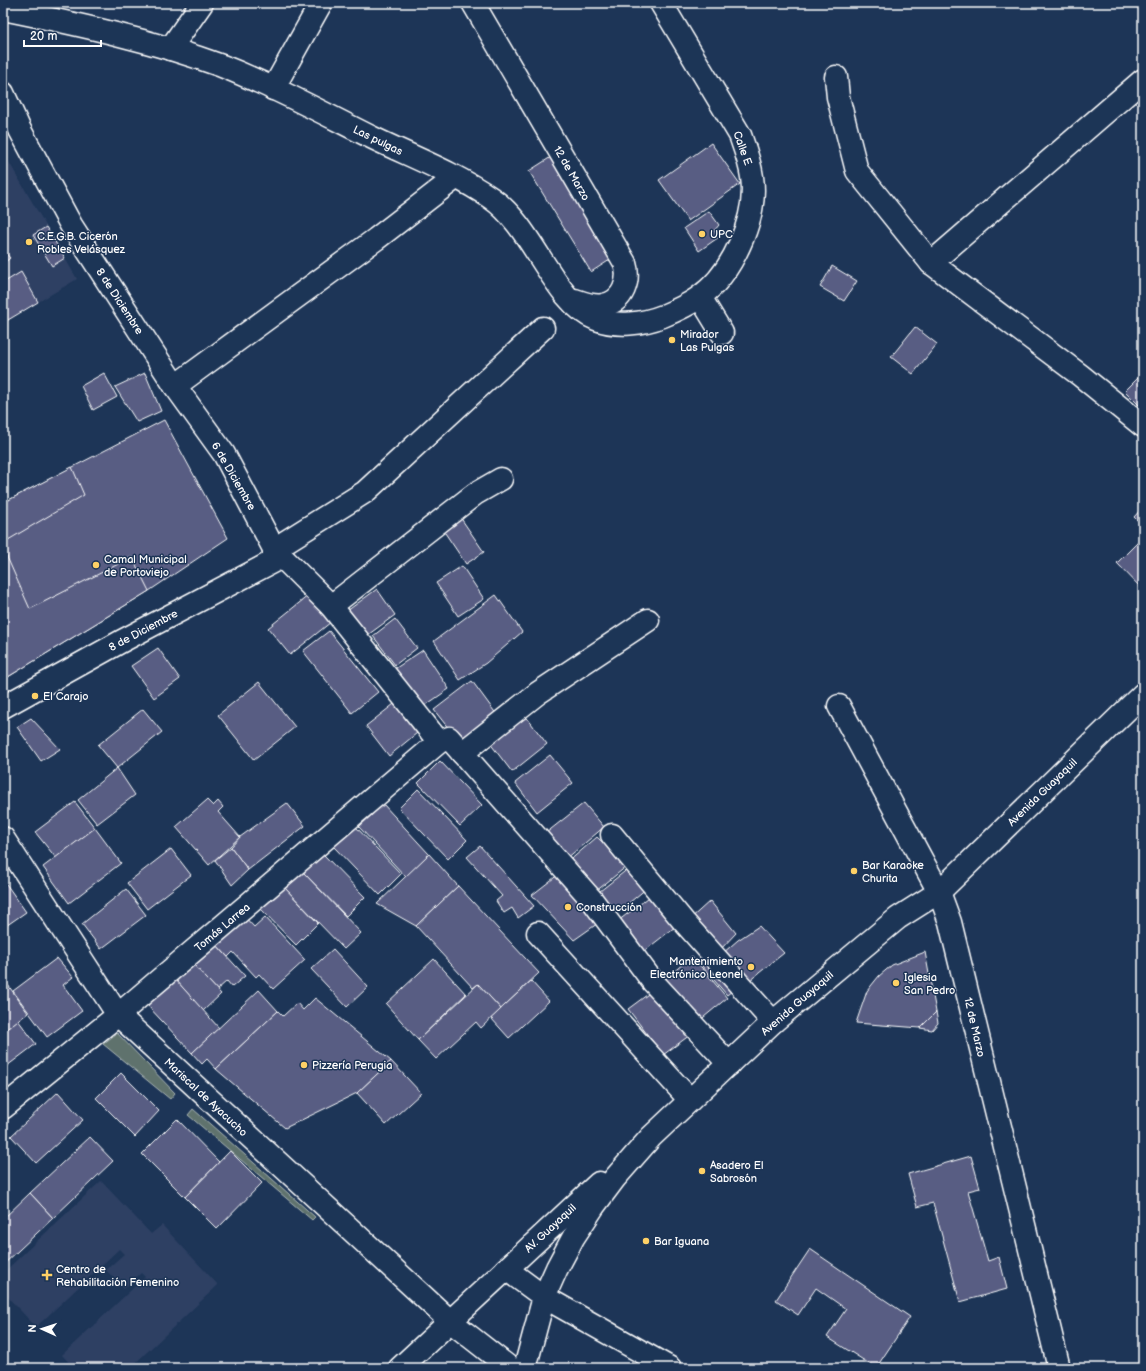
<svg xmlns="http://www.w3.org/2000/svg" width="1146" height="1371" viewBox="0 0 1146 1371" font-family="'Balsamiq Sans',sans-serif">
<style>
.built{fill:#2f4164}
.green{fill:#5e726d;stroke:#aeb8b6}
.building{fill:#585d83;stroke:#fff}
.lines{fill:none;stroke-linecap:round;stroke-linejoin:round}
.minor-casing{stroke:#fff;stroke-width:25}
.minor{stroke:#1d3557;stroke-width:22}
.poi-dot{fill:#ffd166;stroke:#1d3557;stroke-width:1.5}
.labels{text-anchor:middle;stroke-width:3;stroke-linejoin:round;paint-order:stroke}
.street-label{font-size:11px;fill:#fff;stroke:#1d3557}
.poi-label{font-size:11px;fill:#fff;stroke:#1d3557;text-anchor:start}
</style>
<rect width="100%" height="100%" fill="#1d3557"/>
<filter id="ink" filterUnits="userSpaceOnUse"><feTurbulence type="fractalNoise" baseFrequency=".025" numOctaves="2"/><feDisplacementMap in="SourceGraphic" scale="8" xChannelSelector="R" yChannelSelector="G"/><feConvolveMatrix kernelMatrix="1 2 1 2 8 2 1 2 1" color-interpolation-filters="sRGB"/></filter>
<g filter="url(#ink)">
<!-- built -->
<g class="built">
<path d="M3 152 77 279 3 323Z"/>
<path d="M101 1181 151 1234 162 1225 218 1285 130 1368H74L62 1355 145 1277 141 1273 124 1289 106 1270 124 1254 119 1249 36 1327 3 1292V1273Z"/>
</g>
<!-- green -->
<g class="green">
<path d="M117 1033 175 1093 170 1099 103 1044Z"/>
<path d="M193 1109 315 1217 312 1220 188 1115Z"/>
</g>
<!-- building -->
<g class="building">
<path d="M711 143 740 184 688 221 659 180Z"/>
<path d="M551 157 613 258 591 272 529 171Z"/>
<path d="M709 211 719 225 714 231 719 237 699 251 684 228Z"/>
<path d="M46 227 65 258 52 266 33 235Z"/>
<path d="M3 250 10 258 3 264Z"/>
<path d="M832 266 857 281 844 301 820 287Z"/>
<path d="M21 272 38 302 3 323V283Z"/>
<path d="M915 327 937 344 913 374 891 357Z"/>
<path d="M104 373 117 397 93 410 81 386Z"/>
<path d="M145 373 161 411 137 422 115 387Z"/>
<path d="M1143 373V409L1125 391Z"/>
<path d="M164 420 228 538 149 591 3 680V503Z"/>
<path d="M72 467 84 495 3 543V503Z"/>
<path d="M1143 507V526L1134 517Z"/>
<path d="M458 514 484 552 466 564 441 527Z"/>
<path d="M1143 537V590L1117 563Z"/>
<path d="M3 548 30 609 132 557 149 591 3 680Z"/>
<path d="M462 566 484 599 458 616 436 583Z"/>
<path d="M377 589 395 615 365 637 347 611Z"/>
<path d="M309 595 331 622 290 655 268 628Z"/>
<path d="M496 595 522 632 486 663 460 680 434 641Z"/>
<path d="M395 619 417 648 395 665 373 636Z"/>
<path d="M329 631 378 692 352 713 303 651Z"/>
<path d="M158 648 180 679 154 698 131 666Z"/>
<path d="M423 650 449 689 420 709 393 670Z"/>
<path d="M472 681 497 715 460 743 434 710Z"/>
<path d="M259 682 295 727 254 760 218 715Z"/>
<path d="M394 704 417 733 389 756 366 726Z"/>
<path d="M143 709 162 732 117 768 98 745Z"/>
<path d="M521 710 547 744 512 772 486 738Z"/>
<path d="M31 718 60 749 41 761 17 727Z"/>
<path d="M550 755 573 783 537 812 515 783Z"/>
<path d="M440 761 482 805 460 826 418 783Z"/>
<path d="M117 768 135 795 97 824 78 800Z"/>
<path d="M418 789 467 840 448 859 399 808Z"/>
<path d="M207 800 213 806 218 801 223 807 218 812 240 837 209 865 176 827Z"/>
<path d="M75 802 95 828 56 858 35 832Z"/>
<path d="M287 803 305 826 248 870 231 847 240 837Z"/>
<path d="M584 803 604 827 566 859 546 833Z"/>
<path d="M383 804 429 854 406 877 359 827Z"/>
<path d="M355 826 401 874 380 895 334 847Z"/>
<path d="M95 828 121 863 69 903 43 867Z"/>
<path d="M597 837 627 866 595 892 568 862Z"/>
<path d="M480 846 534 906 518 918 512 908 504 913 496 901 502 896 467 857Z"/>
<path d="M231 847 248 870 232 885 215 860Z"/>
<path d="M171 849 191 875 147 909 127 883Z"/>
<path d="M322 853 365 897 346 916 303 872Z"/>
<path d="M429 854 458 886 416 926 377 904Z"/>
<path d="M629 868 647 888 612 917 595 895Z"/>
<path d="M303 872 361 933 344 949 283 886Z"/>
<path d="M559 874 604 919 574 940 532 895Z"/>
<path d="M4 881 26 912 3 928V882Z"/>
<path d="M283 886 318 923 296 945 260 908Z"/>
<path d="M458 886 539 973 501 1009 478 984 473 988 416 926Z"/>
<path d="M126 889 146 915 101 949 82 924Z"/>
<path d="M657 891 680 923 643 952 618 921Z"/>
<path d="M710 901 736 933 720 950 689 920Z"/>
<path d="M243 915 254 927 265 917 305 960 273 989 259 974 256 977 233 952 228 957 214 942Z"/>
<path d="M759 926 784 953 749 981 723 953 738 940Z"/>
<path d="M214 942 245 976 232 987 227 981 217 990 192 963Z"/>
<path d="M333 949 368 987 347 1007 311 969Z"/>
<path d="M925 952 936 1012 920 1028 856 1023 867 991 879 976 892 965Z"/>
<path d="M692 956 727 998 698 1022 663 981Z"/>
<path d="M711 956 738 986 727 995 701 965Z"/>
<path d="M57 958 73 977 63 985 82 1011 47 1037 13 991Z"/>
<path d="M434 959 466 994 418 1040 386 1004Z"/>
<path d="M192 963 221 994 203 1011 175 979Z"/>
<path d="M3 978 28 1013 3 1032Z"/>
<path d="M175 979 219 1028 192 1053 147 1005Z"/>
<path d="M531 981 549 1001 509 1038 491 1018Z"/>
<path d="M478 984 501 1009 481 1028 476 1022 436 1059 418 1040Z"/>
<path d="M655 989 690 1035 663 1055 628 1009Z"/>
<path d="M259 990 278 1011 216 1069 207 1059 202 1064 192 1053Z"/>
<path d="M315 998 391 1061 357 1093 285 1128 216 1069 278 1011 283 1016 297 1003 303 1010Z"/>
<path d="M936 1012 938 1023 932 1030 920 1028Z"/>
<path d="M18 1020 36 1044 3 1069V1032Z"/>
<path d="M391 1061 421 1093 386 1125 357 1093Z"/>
<path d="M121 1073 159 1111 135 1137 96 1098Z"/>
<path d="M58 1092 83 1120 36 1163 11 1136Z"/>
<path d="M177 1119 219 1162 185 1197 142 1154Z"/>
<path d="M90 1137 113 1161 53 1218 30 1193Z"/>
<path d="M230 1151 262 1183 217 1229 185 1197Z"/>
<path d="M971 1156 980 1188 968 1191 988 1261 999 1257 1007 1289 960 1302 933 1203 917 1207 908 1174Z"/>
<path d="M30 1193 53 1218 3 1265V1219Z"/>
<path d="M810 1249 910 1317 876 1368 827 1337 846 1309 816 1288 798 1315 776 1300Z"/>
</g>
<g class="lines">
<!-- minor casing -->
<g class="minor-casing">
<g id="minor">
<path d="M473 3 625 263C630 280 624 302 603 305 594 307 584 303 575 300"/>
<path d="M3 9C77 24 151 40 222 66 273 86 323 113 373 138 412 157 455 173 491 198 533 226 554 303 596 319 617 327 643 324 663 316 675 311 688 305 698 298 732 275 758 217 752 177 750 162 745 149 740 135L661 3"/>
<path d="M170 49 202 3"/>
<path d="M836 77 838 97 857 171 931 263 1080 375 1143 426"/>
<path d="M273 89 321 3"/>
<path d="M3 93 20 130 71 225 175 386 224 454 274 549 331 606 439 742"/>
<path d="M931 263 1143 80"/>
<path d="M700 297 722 333"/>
<path d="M175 386 376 239 455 178"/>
<path d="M274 549 365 492 543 328"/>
<path d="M331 606 475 494 501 479"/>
<path d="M839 706 939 892 950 922 1059 1368"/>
<path d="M3 707 122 641 274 561V549"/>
<path d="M462 753 538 693 648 620"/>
<path d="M612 835 684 922 773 1022"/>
<path d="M3 838 118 1015 450 1321 510 1368"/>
<path d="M538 933 690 1100"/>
<path d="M3 1108 118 1015 439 742 449 738 592 900 653 982 729 1064"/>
<path d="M506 1269 544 1297 670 1368"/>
<path d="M400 1368 599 1183"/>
<path d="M525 1368 544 1297 557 1268 573 1238 594 1206 615 1178 651 1137 773 1022 898 918 939 892 1143 694"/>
</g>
</g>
<!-- minor -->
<use href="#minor" class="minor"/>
</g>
</g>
<!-- markers -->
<g class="poi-dot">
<circle cx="702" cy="234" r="4"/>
<circle cx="29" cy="242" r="4"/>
<circle cx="672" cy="340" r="4"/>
<circle cx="96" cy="565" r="4"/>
<circle cx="35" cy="696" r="4"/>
<circle cx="854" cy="871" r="4"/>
<circle cx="568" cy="907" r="4"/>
<circle cx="751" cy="967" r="4"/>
<circle cx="896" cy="983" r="4"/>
<circle cx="304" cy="1065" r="4"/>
<circle cx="702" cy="1171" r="4"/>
<circle cx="646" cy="1241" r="4"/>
<path d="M45 1269h4v4h4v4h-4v4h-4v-4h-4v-4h4z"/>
</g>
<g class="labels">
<!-- street labels -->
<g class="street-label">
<text transform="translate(378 140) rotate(26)" y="4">Las pulgas</text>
<text transform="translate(743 148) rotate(70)" y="4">Calle E</text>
<text transform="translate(572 173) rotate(60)" y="4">12 de Marzo</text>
<text transform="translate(120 301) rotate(57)" y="4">8 de Diciembre</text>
<text transform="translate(234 476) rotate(60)" y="4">6 de Diciembre</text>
<text transform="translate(143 630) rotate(-28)" y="4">8 de Diciembre</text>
<text transform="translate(1042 792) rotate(-44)" y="4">Avenida Guayaquil</text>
<text transform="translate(222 927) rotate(-40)" y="4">Tomás Larrea</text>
<text transform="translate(797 1003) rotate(-41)" y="4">Avenida Guayaquil</text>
<text transform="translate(975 1027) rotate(77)" y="4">12 de Marzo</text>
<text transform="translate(206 1097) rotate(43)" y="4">Mariscal de Ayacucho</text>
<text transform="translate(550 1228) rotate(-43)" y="4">AV. Guayaquil</text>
</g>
<!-- poi labels -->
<g class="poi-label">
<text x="710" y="238">UPC</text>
<text x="37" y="240">C.E.G.B. Cicerón<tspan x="37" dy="13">Robles Velásquez</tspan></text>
<text x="680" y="338">Mirador<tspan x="680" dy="13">Las Pulgas</tspan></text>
<text x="104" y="563">Camal Municipal<tspan x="104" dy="13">de Portoviejo</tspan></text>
<text x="43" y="700">El Carajo</text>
<text x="862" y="869">Bar Karaoke<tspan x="862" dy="13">Churita</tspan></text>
<text x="576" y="911">Construcción</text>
<text x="743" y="965" text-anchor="end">Mantenimiento<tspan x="743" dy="13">Electrónico Leonel</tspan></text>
<text x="904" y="981">Iglesia<tspan x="904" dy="13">San Pedro</tspan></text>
<text x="312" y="1069">Pizzería Perugia</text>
<text x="710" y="1169">Asadero El<tspan x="710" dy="13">Sabrosón</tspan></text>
<text x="654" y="1245">Bar Iguana</text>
<text x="56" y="1273">Centro de<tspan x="56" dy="13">Rehabilitación Femenino</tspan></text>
</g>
</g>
<!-- margin -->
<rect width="1146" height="1371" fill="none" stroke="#1d3557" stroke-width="16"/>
<rect x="8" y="8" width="1130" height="1355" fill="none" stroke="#fff" stroke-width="1.5" filter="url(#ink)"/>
<!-- north arrow -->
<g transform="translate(42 1329) rotate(273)" stroke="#1d3557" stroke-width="3" paint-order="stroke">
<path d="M0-3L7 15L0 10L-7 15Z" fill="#ffffff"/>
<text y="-6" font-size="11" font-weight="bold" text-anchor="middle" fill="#ffffff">N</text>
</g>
<!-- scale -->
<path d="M24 40v6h77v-6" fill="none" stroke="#ffffff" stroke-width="2"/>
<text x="30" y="40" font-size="12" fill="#ffffff" stroke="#1d3557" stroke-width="3" paint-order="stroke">20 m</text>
</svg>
